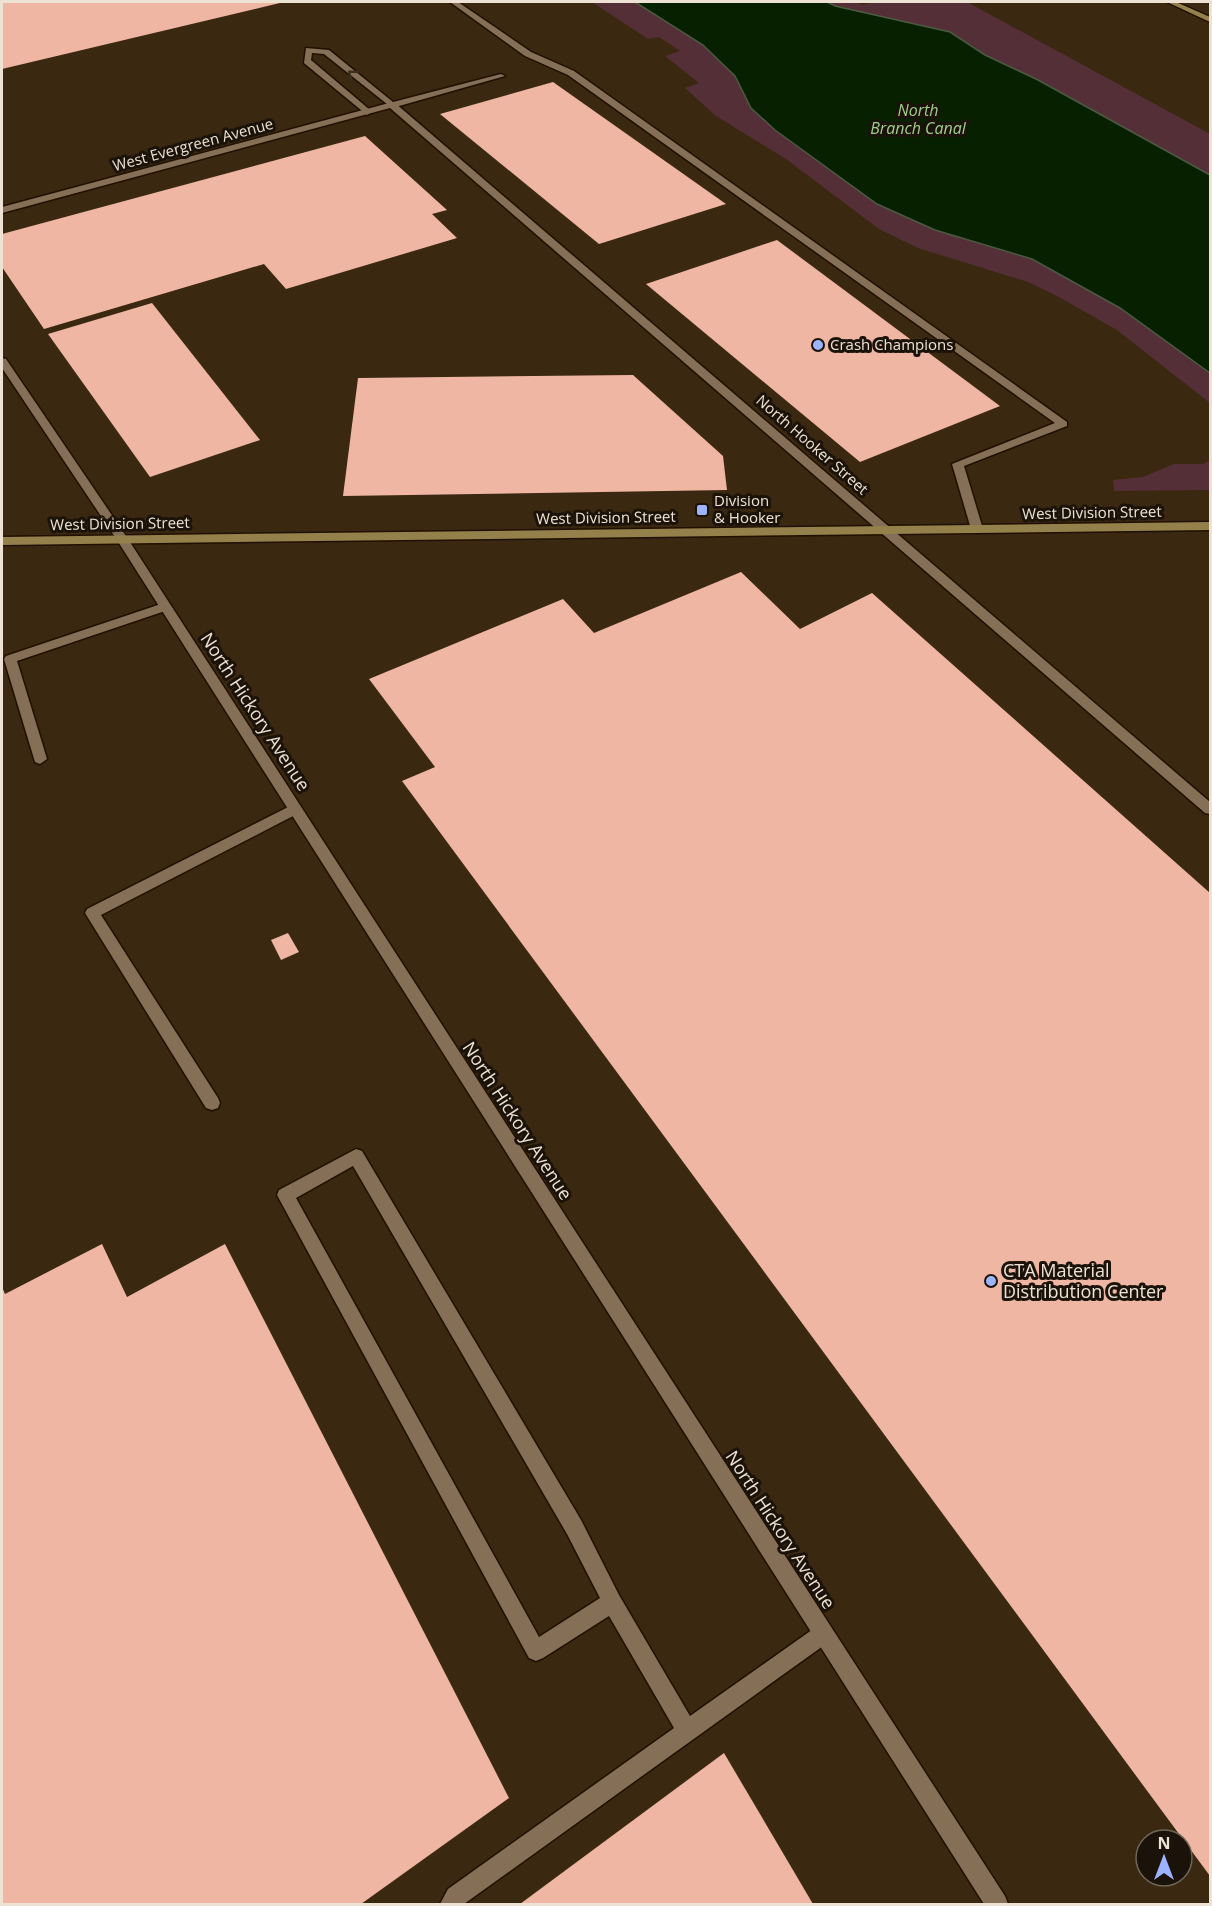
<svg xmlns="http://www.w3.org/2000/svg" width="1212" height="1906" viewBox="0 0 1212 1906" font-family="'Open Sans',sans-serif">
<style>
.green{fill:#552f37}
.water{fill:#062000;stroke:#4c5a40;stroke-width:1.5}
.building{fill:#efb6a3}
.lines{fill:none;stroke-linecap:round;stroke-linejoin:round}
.lane-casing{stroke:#211000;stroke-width:3}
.street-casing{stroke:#211000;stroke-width:3}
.secondary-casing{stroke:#211000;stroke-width:3}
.lane{fill:#856f56;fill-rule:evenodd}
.street{fill:#856f56;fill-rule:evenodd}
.secondary{fill:#93804a;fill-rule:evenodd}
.oneway{stroke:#3b2f20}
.poi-dot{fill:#9bb4fd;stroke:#1b1309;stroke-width:2}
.labels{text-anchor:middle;stroke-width:6;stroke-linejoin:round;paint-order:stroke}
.far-street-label{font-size:15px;fill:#eee2d4;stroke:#1b1309}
.far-poi-label{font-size:15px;fill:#eee2d4;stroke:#1b1309;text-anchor:start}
.far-water-label{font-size:16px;font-style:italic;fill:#a0ce8b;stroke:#1b1309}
.street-label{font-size:18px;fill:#eee2d4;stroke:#1b1309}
.poi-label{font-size:18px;fill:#eee2d4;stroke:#1b1309;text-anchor:start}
</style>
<rect width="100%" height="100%" fill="#3a2810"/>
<!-- green -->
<g class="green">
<path d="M592 2H635L703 45 735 76 751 108 775 130 877 204 935 230 1032 259 1120 308 1210 373V403L1117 330 1057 296 1028 282 918 248 879 229 786 159 716 116 685 88 699 83 665 56 680 51 659 37 648 39Z"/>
<path d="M827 2H856L863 5 874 2H967L1210 134V175L1038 80 985 55 971 44 835 6Z"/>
<path d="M1210 460V490L1114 491 1113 480 1143 477 1174 464H1203Z"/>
</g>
<!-- water -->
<path class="water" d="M635 2H827L835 6 950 32 985 55 1038 80 1210 175V373L1120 308 1032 259 935 230 877 204 775 130 751 108 735 76 703 45Z"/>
<!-- building -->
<g class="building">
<path d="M2 2H284L2 69Z"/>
<path d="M553 82 726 204 599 244 440 114Z"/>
<path d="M365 136 447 210 432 214 457 238 286 289 264 264 44 329 2 267V234Z"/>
<path d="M777 240 1000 406 860 462 646 284Z"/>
<path d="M152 303 260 440 150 477 48 334Z"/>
<path d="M633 375 723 456 727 490 343 496 358 378Z"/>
<path d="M741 572 800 629 872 593 1210 893V1876L402 781 435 767 369 679 563 599 594 633Z"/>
<path d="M288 933 299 952 281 960 271 940Z"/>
<path d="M102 1244 127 1297 225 1244 509 1798 361 1904H2V1287L5 1294Z"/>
<path d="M724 1753 813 1904H520Z"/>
</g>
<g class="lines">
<!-- lane casing -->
<g class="lane-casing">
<g id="lane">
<path d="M450 2H458L531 52 574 71 1067 422V426L964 466 983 529 981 532 977 533 971 529 952 464 1055 423 568 75 525 56Z"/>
<path d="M306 48 329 50 393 102 501 74 505 76 392 108 324 54 312 53 311 60 370 110 371 112 367 115 304 63Z"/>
<path d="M164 603 170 607 168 610 17 661 47 759 40 764 35 762 4 659 6 656Z"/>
<path d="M294 804 301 809 299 813 101 915 218 1098 220 1103 218 1108 212 1110 206 1108 85 913 87 909Z"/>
<path d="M356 1149 362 1151 581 1520 619 1595 690 1716 816 1627 823 1624 830 1627 833 1634 830 1641 464 1904H440L448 1889 674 1728 609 1616 543 1658 536 1661 529 1658 277 1195 279 1190ZM353 1166 567 1534 600 1598 539 1637 296 1198Z"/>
</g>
</g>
<!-- street casing -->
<g class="street-casing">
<g id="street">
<path d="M389 103H395L1210 802V814L1205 813 390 108 2 213V207Z"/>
<path d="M2 358 6 359 128 539 1005 1896 1008 1904H984L117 540 2 368Z"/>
</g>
</g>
<!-- secondary casing -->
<g class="secondary-casing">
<g id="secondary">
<path d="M1167 2H1176L1210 17V22Z"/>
<path d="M1210 522V530L2 545V537Z"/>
</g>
</g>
<!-- lane -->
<use href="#lane" class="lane"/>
<!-- street -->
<use href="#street" class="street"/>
<!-- secondary -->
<use href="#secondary" class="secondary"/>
</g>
<!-- one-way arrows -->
<defs><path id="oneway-chevron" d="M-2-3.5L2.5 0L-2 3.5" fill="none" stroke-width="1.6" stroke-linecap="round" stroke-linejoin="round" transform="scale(1.5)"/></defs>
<use class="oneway" href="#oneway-chevron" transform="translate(352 74) rotate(-140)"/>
<!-- markers -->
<g class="poi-dot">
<circle cx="818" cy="345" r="6"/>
<rect x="696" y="504" width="12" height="12" rx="3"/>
<circle cx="991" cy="1281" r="6"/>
</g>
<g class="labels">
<!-- far-street labels -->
<g class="far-street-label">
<text transform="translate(193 145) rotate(-15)" y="5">West Evergreen Avenue</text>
<text transform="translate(812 445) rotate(41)" y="5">North Hooker Street</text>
<text transform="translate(1092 513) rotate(-1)" y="5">West Division Street</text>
<text transform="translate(606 518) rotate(-1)" y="5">West Division Street</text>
<text transform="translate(120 524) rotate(-1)" y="5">West Division Street</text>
</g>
<!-- far-poi labels -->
<g class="far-poi-label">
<text x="830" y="350">Crash Champions</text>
<text x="714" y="506">Division<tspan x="714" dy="17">&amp; Hooker</tspan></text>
</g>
<!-- far-water labels -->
<g class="far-water-label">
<text x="918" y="116">North<tspan x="918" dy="18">Branch Canal</tspan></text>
</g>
<!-- street labels -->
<g class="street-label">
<text transform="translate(255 712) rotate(57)" y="6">North Hickory Avenue</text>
<text transform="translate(517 1121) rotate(57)" y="6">North Hickory Avenue</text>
<text transform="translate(780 1530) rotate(57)" y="6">North Hickory Avenue</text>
</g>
<!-- poi labels -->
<g class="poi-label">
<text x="1003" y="1277">CTA Material<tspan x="1003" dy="21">Distribution Center</tspan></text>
</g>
</g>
<!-- border -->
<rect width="1212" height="1906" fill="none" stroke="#eee2d4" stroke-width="6"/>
<!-- north arrow -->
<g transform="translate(1164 1858)"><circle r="28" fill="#1b1309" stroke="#6f665a" stroke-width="1.5"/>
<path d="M0-4.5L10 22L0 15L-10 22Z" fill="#9bb4fd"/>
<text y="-9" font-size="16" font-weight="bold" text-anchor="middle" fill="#eee2d4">N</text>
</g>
</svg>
